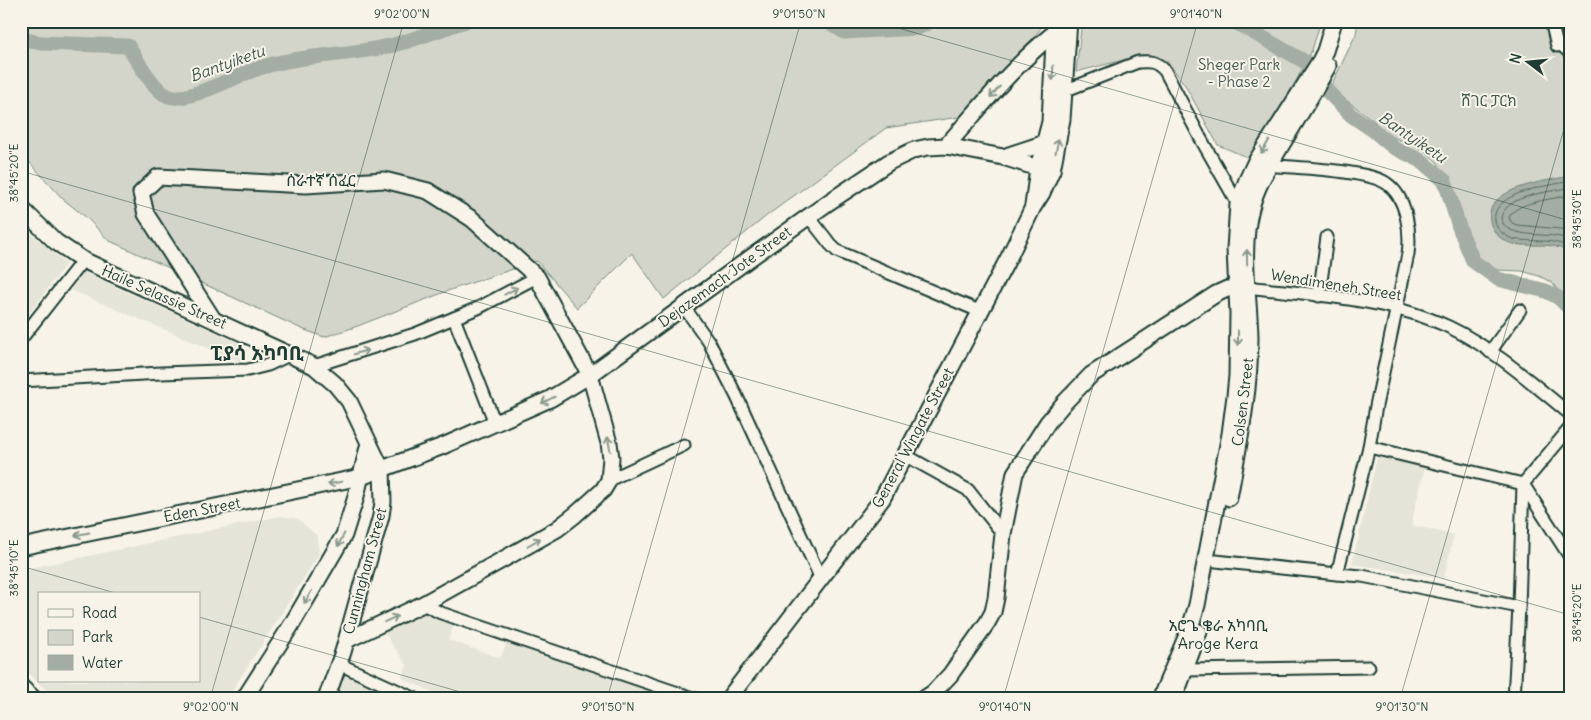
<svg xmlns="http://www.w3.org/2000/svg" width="1591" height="720" viewBox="0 0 1591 720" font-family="Delius,'Noto Sans Ethiopic',sans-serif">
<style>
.built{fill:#e5e4d9;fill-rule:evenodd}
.green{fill:#d3d5ca;stroke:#79897f}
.water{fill:#a4ada3;stroke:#6f8077}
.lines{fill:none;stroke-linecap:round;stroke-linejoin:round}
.shore{stroke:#546a60;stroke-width:1}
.river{stroke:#a4ada3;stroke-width:15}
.minor-casing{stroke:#1f3d34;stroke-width:15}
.major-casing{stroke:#1f3d34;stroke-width:19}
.minor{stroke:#f7f3e8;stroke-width:11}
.major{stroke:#f7f3e8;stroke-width:15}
.oneway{stroke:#8b988e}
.ticks{fill:none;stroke:#1f3d34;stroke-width:1;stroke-opacity:0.45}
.labels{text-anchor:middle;stroke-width:4;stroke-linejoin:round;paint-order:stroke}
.park-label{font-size:15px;fill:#435b52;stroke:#f7f3e8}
.street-label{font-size:15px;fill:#1f3d34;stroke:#f7f3e8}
.water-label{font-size:16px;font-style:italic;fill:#405950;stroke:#f7f3e8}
.neighbourhood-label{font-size:16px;fill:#1f3d34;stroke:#f7f3e8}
.district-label{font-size:20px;font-weight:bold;fill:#1f3d34;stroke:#f7f3e8}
.neatline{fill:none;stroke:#1f3d34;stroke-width:2}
.ticks-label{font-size:12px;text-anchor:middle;fill:#1f3d34}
</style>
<rect width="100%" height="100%" fill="#f7f3e8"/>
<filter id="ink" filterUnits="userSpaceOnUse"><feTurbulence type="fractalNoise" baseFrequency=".02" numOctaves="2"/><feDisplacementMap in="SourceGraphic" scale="10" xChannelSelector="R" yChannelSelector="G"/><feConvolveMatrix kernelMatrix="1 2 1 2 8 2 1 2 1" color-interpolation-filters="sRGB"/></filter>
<g filter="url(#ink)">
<!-- built -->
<g class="built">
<path d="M21 225 66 264 21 325V274L26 267 21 262Z"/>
<path d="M83 272 241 344V362L71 290Z"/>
<path d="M1378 453 1425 466 1411 525 1454 535 1444 578 1352 564Z"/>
<path d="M280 516 298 519 317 536 319 554 227 699H56L21 667V570ZM39 594H199V681H39Z"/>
<path d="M424 610 455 623 448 640 500 658 508 641 673 699H447L402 678 407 665 383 631Z"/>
<path d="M341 665 416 699H331Z"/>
</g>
<!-- green -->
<g class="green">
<path d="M21 21H1046L1035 36 959 117 886 128 769 214 664 299 632 253 577 308 537 261 450 290 355 327 324 337 302 329 108 240 88 219 63 199 21 153Z"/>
<path d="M1082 21H1321L1312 50 1294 85 1249 158 1218 145 1185 85 1167 61 1143 55 1076 72Z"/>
<path d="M1358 21H1570V303L1551 282 1539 276 1522 271 1498 270 1487 266 1475 257 1465 242 1456 199 1437 162 1425 151 1388 135 1374 121 1330 88 1356 34Z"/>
</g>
<!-- water -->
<path class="water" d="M1570 176V254C1567 252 1563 249 1560 248 1544 242 1525 248 1510 243 1500 239 1492 232 1490 221 1484 187 1548 181 1570 176Z"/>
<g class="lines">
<!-- shore -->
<g class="shore">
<path d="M1570 181C1550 186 1485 192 1496 225 1498 231 1507 237 1513 239 1532 243 1552 237 1570 248"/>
<path d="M1570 187C1549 193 1506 194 1501 218 1506 242 1552 230 1570 240"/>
<path d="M1570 195C1555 199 1513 202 1509 218L1512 223 1517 225 1561 229 1570 232"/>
</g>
<!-- river -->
<g class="river">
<path d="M827 21 844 32 918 28 931 21"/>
<path d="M1233 21 1309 64 1329 93 1351 115 1373 130 1393 147 1420 160 1445 181 1459 227 1473 261 1498 279 1546 291 1559 298 1570 309"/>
<path d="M21 39 41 43 128 46C136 59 154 91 168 96 187 103 234 77 254 70 300 53 350 57 397 44 420 38 442 28 466 21"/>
</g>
<!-- minor casing -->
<g class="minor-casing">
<g id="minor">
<path d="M1551 21 1557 46 1561 45 1570 53"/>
<path d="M1064 91 1138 62C1150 61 1156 61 1165 71L1202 141 1238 204"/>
<path d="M1268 165C1294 168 1368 170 1386 183 1407 197 1411 232 1408 254L1376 406 1369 447 1523 484 1519 607 1514 699"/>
<path d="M809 217 830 244 837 251 979 311"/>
<path d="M1247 287C1314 295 1386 298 1449 327 1493 348 1532 383 1570 414"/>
<path d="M1319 296 1327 237"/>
<path d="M684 307 709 342 737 397 821 579"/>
<path d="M454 318 495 423"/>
<path d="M21 339 83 260"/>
<path d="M1490 352 1520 310"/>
<path d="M314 366 415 334 478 308 537 277"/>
<path d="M21 381 161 373 248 370 268 365 289 355"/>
<path d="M1570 428 1523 484 1570 557"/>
<path d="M905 455 968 490 1003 534"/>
<path d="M609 480 684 445"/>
<path d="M1216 561 1337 574 1369 447"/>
<path d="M1337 574 1362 576 1519 607"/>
<path d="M423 604 441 613 696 699"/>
<path d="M339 664 416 699"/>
<path d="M1185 670 1369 667"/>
</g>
</g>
<!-- major casing -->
<g class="major-casing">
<g id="major">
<path d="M946 146C981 107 1013 66 1054 33"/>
<path d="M1003 157 1045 143"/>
<path d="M1033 206 1038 168 1050 122 1055 21"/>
<path d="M21 208 56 242 83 260 314 366 335 384 349 401 382 470 383 502 381 516 343 652 326 699"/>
<path d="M213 319 146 214 141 193 158 177 306 185 384 180 428 191 472 219 537 277 590 375 609 443 611 458 609 480 603 490 575 515 557 529 502 560 423 604 347 640"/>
<path d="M1229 498C1239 444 1250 391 1250 337 1249 295 1240 250 1251 208 1257 184 1270 165 1282 144 1298 118 1314 92 1328 66"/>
<path d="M21 547 361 477 443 446 550 399 590 375 753 256 829 202 889 162 914 150 928 147 946 146 962 149 1003 157 1038 168 1052 170"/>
<path d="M21 687 34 699"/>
<path d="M244 699 292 624 344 535 355 500 369 443"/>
<path d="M728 699 882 499 1010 255 1033 207 1042 193 1052 170 1062 119 1069 21"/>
<path d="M924 699 933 693 950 675 987 623 993 612 996 598 1003 534 1015 473 1048 422 1064 403 1091 375 1216 294 1227 289 1247 287"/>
<path d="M1160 699 1190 628 1197 605 1230 434 1235 396 1237 376 1238 314 1235 249 1238 204 1247 180 1255 163 1320 61 1325 51 1334 21"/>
<path d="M1174 699 1199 632"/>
</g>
</g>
<!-- minor -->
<use href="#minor" class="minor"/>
<!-- major -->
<use href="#major" class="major"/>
</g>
<!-- one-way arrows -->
<defs><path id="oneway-shaft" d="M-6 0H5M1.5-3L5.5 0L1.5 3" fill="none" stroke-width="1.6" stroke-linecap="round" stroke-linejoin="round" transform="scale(1.25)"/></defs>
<g class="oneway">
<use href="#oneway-shaft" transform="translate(1053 73) rotate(92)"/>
<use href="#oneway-shaft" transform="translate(995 92) rotate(132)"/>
<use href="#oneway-shaft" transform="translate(1057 146) rotate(-78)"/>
<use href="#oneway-shaft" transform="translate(1265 147) rotate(122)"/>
<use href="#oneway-shaft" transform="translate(1247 257) rotate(-91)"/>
<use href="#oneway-shaft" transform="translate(511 291) rotate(-28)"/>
<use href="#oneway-shaft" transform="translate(1238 338) rotate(90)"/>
<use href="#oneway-shaft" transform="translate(361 352) rotate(-17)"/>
<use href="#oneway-shaft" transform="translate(548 400) rotate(153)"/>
<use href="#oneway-shaft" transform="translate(609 444) rotate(-101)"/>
<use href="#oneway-shaft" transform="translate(335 483) rotate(168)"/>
<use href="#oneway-shaft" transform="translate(82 534) rotate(168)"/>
<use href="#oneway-shaft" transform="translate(341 540) rotate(117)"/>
<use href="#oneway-shaft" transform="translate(534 542) rotate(-30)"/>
<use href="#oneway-shaft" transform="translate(308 597) rotate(121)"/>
<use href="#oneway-shaft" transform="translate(391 619) rotate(-25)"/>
</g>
</g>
<!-- ticks -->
<path class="ticks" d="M874 21 1570 221M21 171 1570 615M21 566 119 594M199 617 485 699M210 699 404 21M607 699 801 21M1003 699 1198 21M1400 699 1570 108"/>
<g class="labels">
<!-- park labels -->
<g class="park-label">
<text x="1239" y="70">Sheger Park<tspan x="1239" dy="17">- Phase 2</tspan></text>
<text x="1489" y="106">ሸገር ፓርክ</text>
</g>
<!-- street labels -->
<g class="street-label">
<text transform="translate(725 277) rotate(-36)" y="5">Dejazemach Jote Street</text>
<text transform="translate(1336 285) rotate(9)" y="5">Wendimeneh Street</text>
<text transform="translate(164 297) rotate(24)" y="5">Haile Selassie Street</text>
<text transform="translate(1243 402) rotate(-83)" y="5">Colsen Street</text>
<text transform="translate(913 438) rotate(-62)" y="5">General Wingate Street</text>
<text transform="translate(202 510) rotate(-11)" y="5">Eden Street</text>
<text transform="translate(365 571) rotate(-75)" y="5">Cunningham Street</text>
</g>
<!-- water labels -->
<g class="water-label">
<text transform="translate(227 63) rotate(-20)" y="6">Bantyiketu</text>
<text transform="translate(1413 137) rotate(34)" y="6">Bantyiketu</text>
</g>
<!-- neighbourhood labels -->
<g class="neighbourhood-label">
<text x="321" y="186">ሰራተኛ ሰፈር</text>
<text x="1218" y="631">አሮጌ ቄራ አካባቢ<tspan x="1218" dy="18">Aroge Kera</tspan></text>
</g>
<!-- district labels -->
<g class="district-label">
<text x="257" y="360">ፒያሳ አካባቢ</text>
</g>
</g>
<!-- margin -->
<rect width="1591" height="720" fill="none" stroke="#f7f3e8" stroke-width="55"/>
<!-- legend -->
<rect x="38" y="592" width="162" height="90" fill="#f7f3e8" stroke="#a1aaa0"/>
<rect x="48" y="609" width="25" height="8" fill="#f7f3e8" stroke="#a1aaa0"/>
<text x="82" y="618" font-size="15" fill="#1f3d34">Road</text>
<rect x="48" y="630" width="25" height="15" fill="#d3d5ca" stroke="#a1aaa0"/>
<text x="82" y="642" font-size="15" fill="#1f3d34">Park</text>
<rect x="48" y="655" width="25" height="15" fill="#a4ada3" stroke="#a1aaa0"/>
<text x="82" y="668" font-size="15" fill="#1f3d34">Water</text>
<!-- north arrow -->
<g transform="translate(1528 62) rotate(286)" stroke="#f7f3e8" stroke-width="4" paint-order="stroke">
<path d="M0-4L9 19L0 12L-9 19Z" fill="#1f3d34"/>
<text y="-8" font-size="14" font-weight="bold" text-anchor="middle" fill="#1f3d34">N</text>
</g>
<rect x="28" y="28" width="1536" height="664" class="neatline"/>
<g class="ticks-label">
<text x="402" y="18">9°02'00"N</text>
<text x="799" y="18">9°01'50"N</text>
<text x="1196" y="18">9°01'40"N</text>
<text transform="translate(14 173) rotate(-90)" y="4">38°45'20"E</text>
<text transform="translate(1577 219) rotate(-90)" y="4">38°45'30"E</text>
<text transform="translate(14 568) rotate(-90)" y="4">38°45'10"E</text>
<text transform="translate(1577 613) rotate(-90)" y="4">38°45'20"E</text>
<text x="211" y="711">9°02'00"N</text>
<text x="608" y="711">9°01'50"N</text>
<text x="1005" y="711">9°01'40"N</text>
<text x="1402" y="711">9°01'30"N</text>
</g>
</svg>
